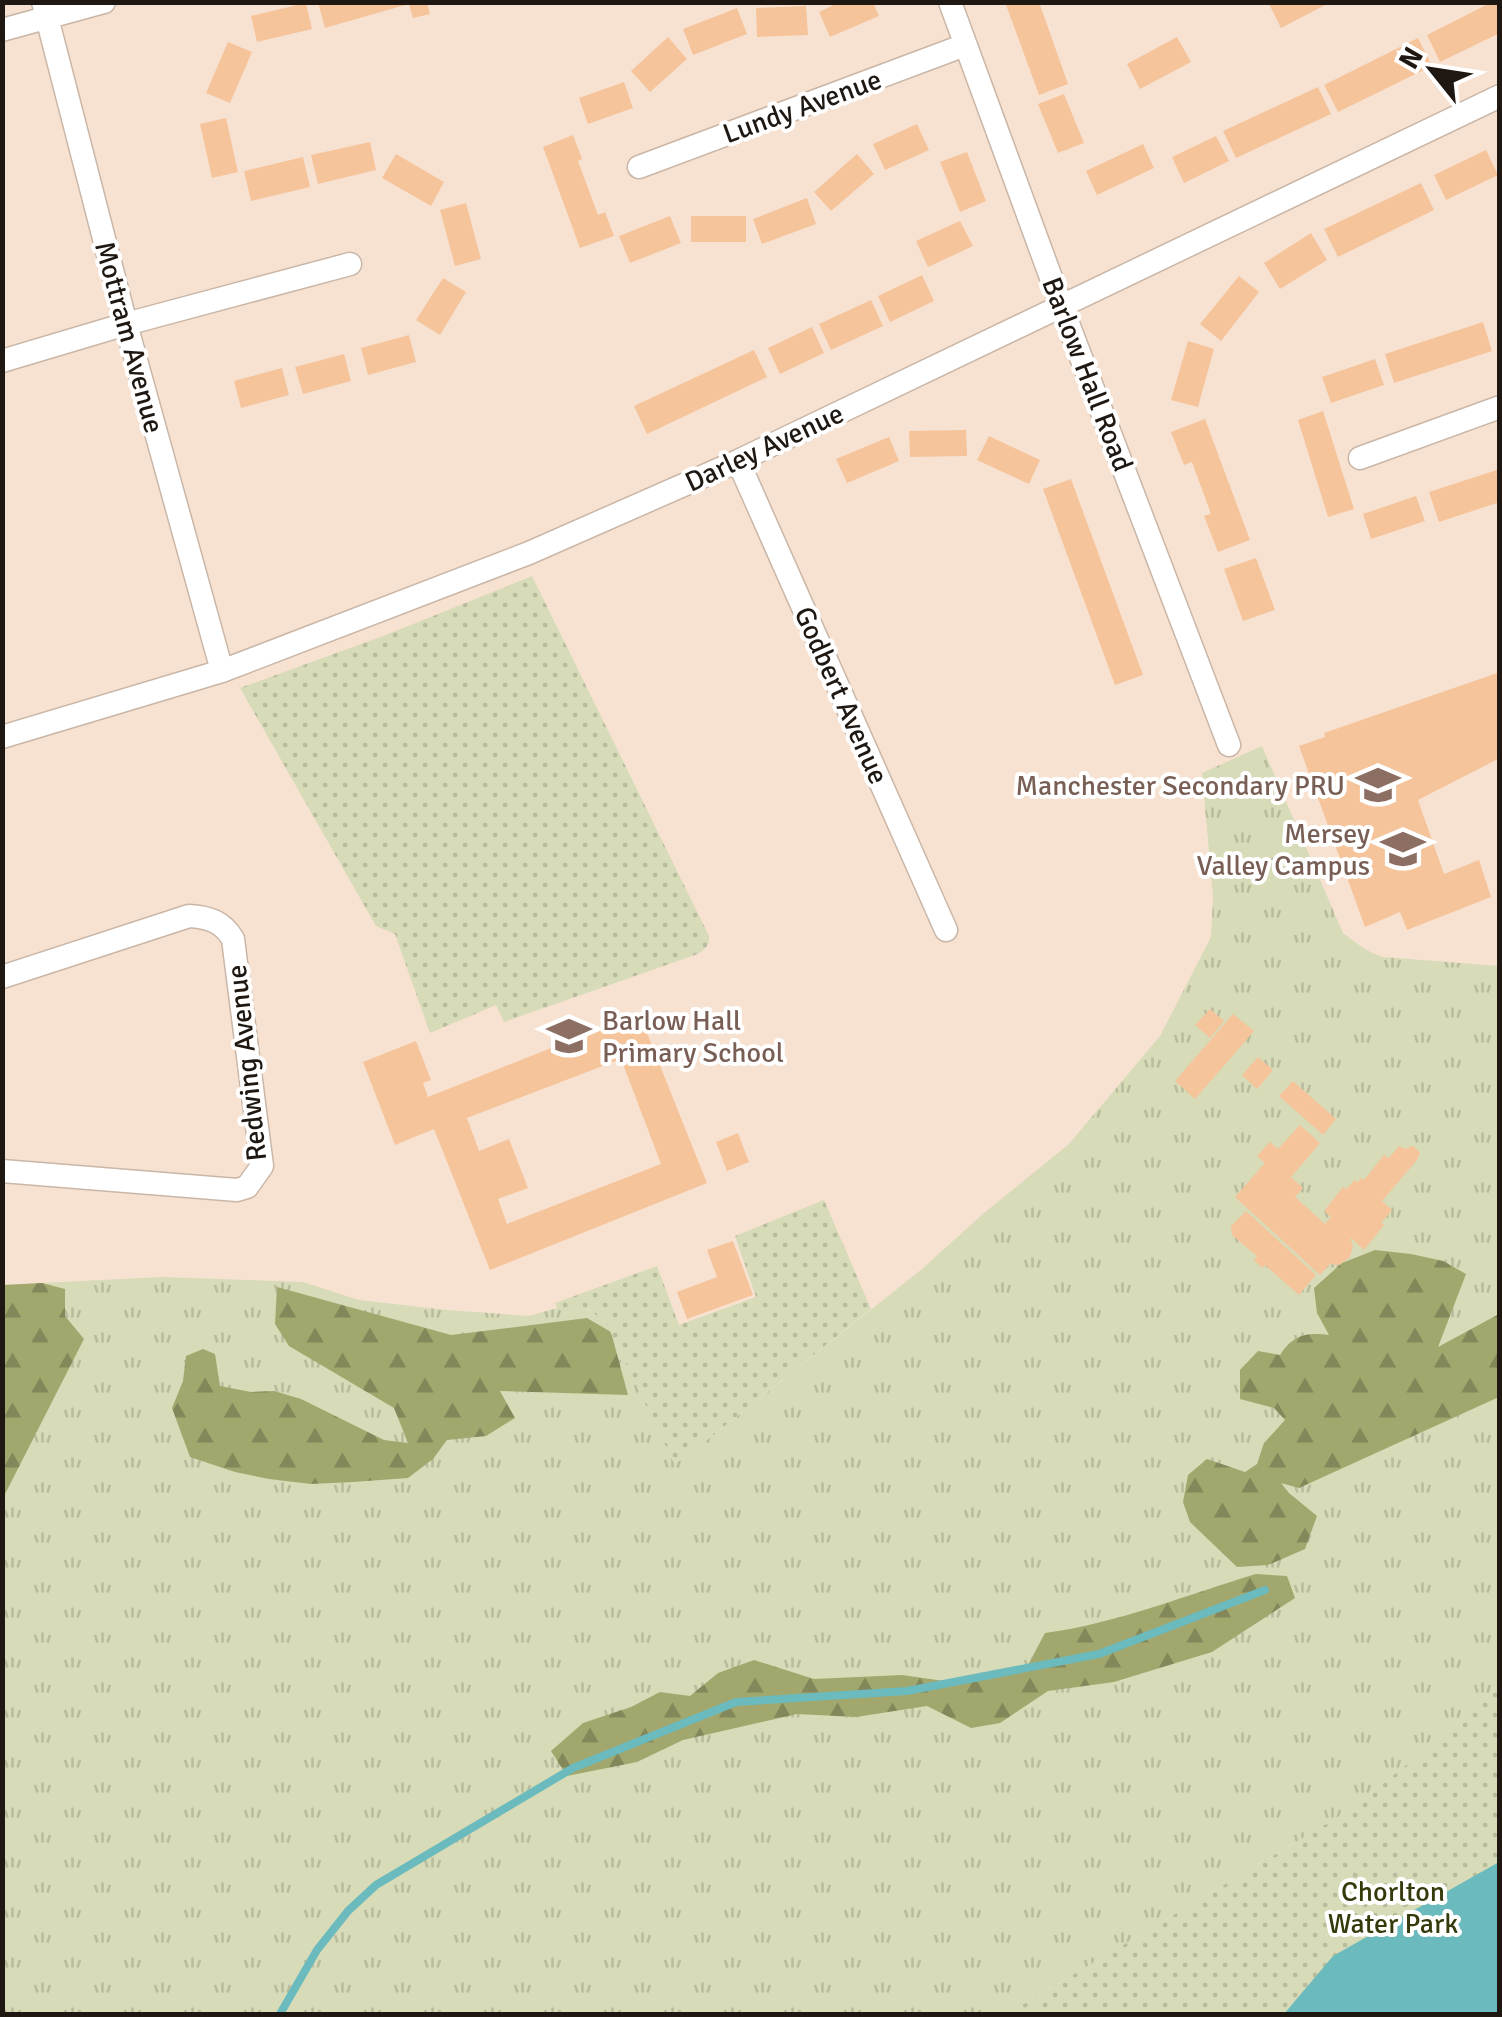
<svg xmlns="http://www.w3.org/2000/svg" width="1502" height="2017" font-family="Signika,sans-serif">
  <defs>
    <pattern id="grass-tufts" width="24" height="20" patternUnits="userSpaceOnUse" patternTransform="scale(2.5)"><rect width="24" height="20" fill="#d7dbb7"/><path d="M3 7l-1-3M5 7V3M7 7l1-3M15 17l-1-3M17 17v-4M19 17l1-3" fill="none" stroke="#b8bb9c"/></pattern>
    <pattern id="forest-firs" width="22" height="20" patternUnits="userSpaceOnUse" patternTransform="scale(2.5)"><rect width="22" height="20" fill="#a2a76e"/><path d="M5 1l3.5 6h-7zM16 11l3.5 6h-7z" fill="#838759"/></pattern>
    <pattern id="park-dots" width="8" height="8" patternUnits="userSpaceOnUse" patternTransform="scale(2.5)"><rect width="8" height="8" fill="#d7dbb7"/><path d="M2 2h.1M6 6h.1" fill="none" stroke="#b8bb9c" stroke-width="1.8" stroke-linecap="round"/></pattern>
  </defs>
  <rect width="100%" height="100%" fill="#f7e2d2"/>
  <path fill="url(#grass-tufts)" d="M1262,746L1343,933C1357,943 1366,952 1383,957L1499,966V1687L1448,1732L1348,1811L1007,2014H3V1285L161,1277L303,1282L359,1300L447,1310L529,1316L557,1308L580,1307L597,1313L610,1329L674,1463L682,1460L922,1269L984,1213L1069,1144L1160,1036L1211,937L1213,897L1202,773Z"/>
  <path fill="url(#forest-firs)" d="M1375,1250L1411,1254L1443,1261L1466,1274L1438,1347L1499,1314V1397L1299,1488L1281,1483L1289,1493L1317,1516L1305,1549L1268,1565L1237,1567L1190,1522L1183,1502L1188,1475L1207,1459L1245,1472L1257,1464L1264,1443L1285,1420L1274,1408L1240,1399V1370L1258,1351L1280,1355C1293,1335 1306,1332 1329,1335L1317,1313L1314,1288L1342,1263Z
    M42,1283L65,1289V1316L84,1339L3,1498V1285Z
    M277,1287L451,1335L587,1318L611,1332L628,1395L500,1391L515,1418L486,1436L447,1440L433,1459L408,1478L353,1482L311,1484L269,1479L235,1472L190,1457L172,1408L183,1381L186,1356L203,1349L215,1354L220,1386L251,1392L274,1391L301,1399L384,1440L408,1443L394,1408L289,1346L275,1324Z
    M1256,1574L1287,1576L1295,1598L1212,1652L1114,1682L1048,1691L1000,1723L971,1728L927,1706L856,1717L797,1714L683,1740L637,1762L567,1776L551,1751L583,1723L631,1707L660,1692L690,1696L718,1673L754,1660L814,1679L902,1675L944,1681L1028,1665L1045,1633C1115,1624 1189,1594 1256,1574Z"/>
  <path fill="url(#park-dots)" d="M532,576L709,936C710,946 704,951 695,955L504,1022L496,1005L430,1033L395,934L376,926L240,688L386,635Z
    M824,1200L871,1309L682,1460L674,1463L606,1323L589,1309L557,1308L555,1303L657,1266L679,1325L756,1297L735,1236Z
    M1499,1687V2014H1007L1348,1811L1448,1732Z"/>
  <path fill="#6bbabd" d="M1499,1862V2014H1284L1333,1956Z"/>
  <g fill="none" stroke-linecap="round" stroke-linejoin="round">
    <path stroke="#6bbabd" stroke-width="8" d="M280,2014L317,1950L348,1911L376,1885L573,1768L736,1702L907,1691L1099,1654L1265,1590"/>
  </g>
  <path fill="#f6c49b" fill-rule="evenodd" d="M318,2H427L430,14L413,18L409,4L325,28Z
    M840,2H873L879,16L830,37L819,12Z
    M1005,2H1039L1068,84L1039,95Z
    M1268,2H1331L1281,28Z
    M1492,2H1500V33L1440,62L1427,35Z
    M306,3L312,29L257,42L251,16Z
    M806,6L808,35L757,37L756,8Z
    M737,8L747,34L693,55L683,29Z
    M668,37L687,59L650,92L631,71Z
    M1177,37L1191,62L1140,89L1127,64Z
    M1418,38L1432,66L1338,112L1324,85Z
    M228,42L252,52L230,103L206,93Z
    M624,82L633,108L588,124L579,98Z
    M1318,87L1331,114L1236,158L1223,131Z
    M1064,94L1084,143L1058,153L1038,104Z
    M226,118L238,172L212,178L200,124Z
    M917,124L929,150L885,170L873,144Z
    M573,135L582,159L578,161L598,215L605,212L614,236L580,248L543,147Z
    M1216,136L1229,161L1184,183L1172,157Z
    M370,142L376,170L318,184L311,155Z
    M1143,144L1154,168L1097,195L1086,171Z
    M1486,150L1498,175L1446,200L1434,175Z
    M967,152L986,201L960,212L940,162Z
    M396,154L444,182L431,206L382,178Z
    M857,154L874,174L831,211L814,192Z
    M303,157L310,187L251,201L244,171Z
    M1421,183L1434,210L1338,257L1324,229Z
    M807,198L816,224L762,244L753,219Z
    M466,203L481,259L455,266L440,210Z
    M670,216L681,243L630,263L619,236Z
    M691,216H746V242H691Z
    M960,221L973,246L928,267L916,241Z
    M1311,233L1327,260L1280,289L1264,263Z
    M922,275L934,301L890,322L878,296Z
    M1239,276L1259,292L1221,341L1200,324Z
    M443,278L466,292L440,335L416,320Z
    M871,300L883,326L831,350L819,324Z
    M1483,322L1492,351L1394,383L1385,354Z
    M812,327L824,353L780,374L768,348Z
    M409,335L416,362L368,375L361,348Z
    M1188,341L1214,349L1198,407L1171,400Z
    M754,350L767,377L647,434L634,406Z
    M344,354L351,381L303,394L295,367Z
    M1375,359L1384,385L1331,403L1322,377Z
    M282,368L289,395L241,408L234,381Z
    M1323,411L1354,509L1328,517L1298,420Z
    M1205,419L1250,540L1218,552L1204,516L1211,514L1192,462L1184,465L1171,432Z
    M966,430L967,456L910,457L909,431Z
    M989,436L1040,460L1029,484L977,460Z
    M889,437L899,461L847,483L836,459Z
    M1500,469V502L1439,522L1429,492Z
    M1071,479L1143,675L1115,685L1043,489Z
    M1416,496L1425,521L1371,539L1363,514Z
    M1256,558L1275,610L1243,621L1224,569Z
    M1500,672V758L1418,800L1444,874L1479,860L1491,897L1407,930L1400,912L1365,927L1299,746L1325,737L1324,733Z
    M1210,1009L1224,1021L1210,1038L1195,1025Z
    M639,1013L707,1183L490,1270L434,1129L395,1145L363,1062L416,1041L431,1080L423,1083L428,1097ZM621,1059L661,1164L507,1224L498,1199L528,1188L509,1139L479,1151L467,1118Z
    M1233,1014L1254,1031L1195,1099L1175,1081Z
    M1258,1057L1273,1070L1257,1089L1242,1075Z
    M1293,1081L1336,1119L1323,1135L1279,1096Z
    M1300,1125L1320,1143L1291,1177L1303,1188L1295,1197L1325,1224L1331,1217L1324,1211L1343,1187L1346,1189L1355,1180L1358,1182L1361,1178L1364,1180L1384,1155L1389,1158L1399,1146L1405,1149L1413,1146L1420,1153L1417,1160L1382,1201L1392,1210L1381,1223L1384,1225L1364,1250L1350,1237L1353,1246L1350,1257L1339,1265L1330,1264L1320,1275L1235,1197L1265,1163L1257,1156L1270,1142L1278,1149Z
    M738,1133L749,1162L727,1171L716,1142Z
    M1246,1211L1316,1275L1299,1295L1265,1265L1262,1268L1254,1260L1257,1256L1232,1235L1231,1226Z
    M733,1241L753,1295L687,1319L677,1292L717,1277L707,1250Z"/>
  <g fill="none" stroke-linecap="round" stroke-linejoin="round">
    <g stroke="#cab6a6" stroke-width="25">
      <path id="minor" d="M43,2L126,324L222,671
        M950,2L1061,305L1229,745
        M2,30L104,2
        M639,167L965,45
        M2,361L126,324L350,264
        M1360,458L1500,407
        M738,461L946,930
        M2,737L222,671L529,553L738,461L1500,96
        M2,977L189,916C209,917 223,922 233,939L262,1166L247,1187L237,1190L2,1171"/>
    </g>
    <use href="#minor" stroke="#fff" stroke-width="22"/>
  </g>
  <defs>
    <g id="school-bare" transform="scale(3.45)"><path d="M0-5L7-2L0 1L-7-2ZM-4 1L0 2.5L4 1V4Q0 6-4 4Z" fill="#8d6e63" stroke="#fff" stroke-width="2.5" paint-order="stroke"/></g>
  </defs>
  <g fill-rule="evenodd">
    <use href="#school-bare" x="1378" y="785"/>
    <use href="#school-bare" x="1403" y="849"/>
    <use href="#school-bare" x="569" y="1036"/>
  </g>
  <g text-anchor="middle" stroke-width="8" stroke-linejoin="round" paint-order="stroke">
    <g font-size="28" fill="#1f1812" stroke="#fff">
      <text transform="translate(802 106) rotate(-20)" y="10">Lundy Avenue</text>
      <text transform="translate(130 337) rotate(75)" y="10">Mottram Avenue</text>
      <text transform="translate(1088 374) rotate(69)" y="10">Barlow Hall Road</text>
      <text transform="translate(764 447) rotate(-25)" y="10">Darley Avenue</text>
      <text transform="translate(842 695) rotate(66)" y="10">Godbert Avenue</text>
      <text transform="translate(246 1063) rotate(-96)" y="10">Redwing Avenue</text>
    </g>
    <g font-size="28" fill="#785e54" stroke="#fff" text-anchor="end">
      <text x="1345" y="795">Manchester Secondary PRU</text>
      <text x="1370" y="843">Mersey<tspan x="1370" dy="32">Valley Campus</tspan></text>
      <text x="602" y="1030" text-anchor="start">Barlow Hall<tspan x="602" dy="32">Primary School</tspan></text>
    </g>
    <g font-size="28" fill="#36390a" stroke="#fff">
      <text x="1393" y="1901">Chorlton<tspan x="1393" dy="32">Water Park</tspan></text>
    </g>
  </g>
  <rect width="1502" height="2017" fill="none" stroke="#1f1812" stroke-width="10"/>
  <g transform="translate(1432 70) rotate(300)" stroke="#ffffff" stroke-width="8" paint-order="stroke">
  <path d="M0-8L18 38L0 25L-18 38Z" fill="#1f1812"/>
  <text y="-15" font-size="28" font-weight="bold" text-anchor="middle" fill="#1f1812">N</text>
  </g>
</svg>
